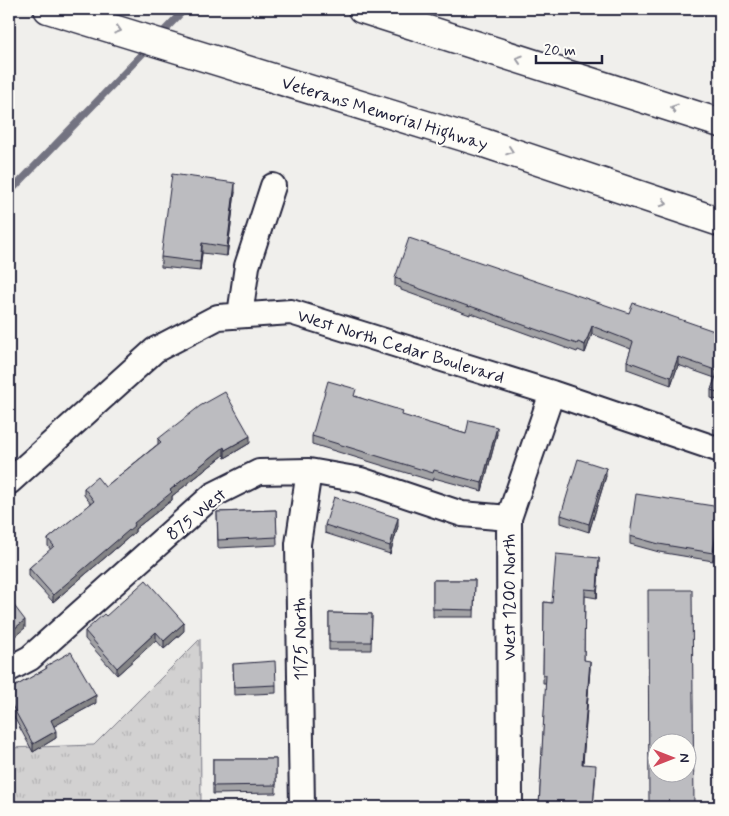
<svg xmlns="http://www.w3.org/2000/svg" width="729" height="816" font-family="Mynerve,sans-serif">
  <defs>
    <pattern id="park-tufts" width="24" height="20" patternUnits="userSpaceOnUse" patternTransform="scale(1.25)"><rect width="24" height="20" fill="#d2d1d1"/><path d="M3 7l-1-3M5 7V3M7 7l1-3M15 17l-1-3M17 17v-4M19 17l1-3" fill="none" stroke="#b4b3b4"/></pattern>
  </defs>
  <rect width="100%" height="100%" fill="#f0efec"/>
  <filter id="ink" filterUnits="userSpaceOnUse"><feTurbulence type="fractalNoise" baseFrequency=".02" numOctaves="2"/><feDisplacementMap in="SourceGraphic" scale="10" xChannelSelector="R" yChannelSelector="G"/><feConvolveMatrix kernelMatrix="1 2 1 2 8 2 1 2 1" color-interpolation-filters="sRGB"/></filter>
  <g filter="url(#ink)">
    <path fill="url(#park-tufts)" stroke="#7a7a86" d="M200,639L201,807H9V748L94,745Z"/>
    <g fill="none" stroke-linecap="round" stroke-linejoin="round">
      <path stroke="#737381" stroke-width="7" d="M158,37L185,9
        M9,193L149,47"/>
      <g stroke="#22223b" stroke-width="28">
        <path id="minor" d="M240,315L247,266L273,186
          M9,482L155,350L218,317L291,312L552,393L720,450
          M9,669L30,658L213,495L259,472L309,471L361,480L462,514L509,518
          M302,807L298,544L309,471
          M510,807L509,518L552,393"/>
      </g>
      <g stroke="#22223b" stroke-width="31">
        <path id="highway" d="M48,9L484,143L720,222
          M362,9L720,123"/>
      </g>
      <use href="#minor" stroke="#fdfcf7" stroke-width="24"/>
      <use href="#highway" stroke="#fdfcf7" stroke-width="28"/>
    </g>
    <path fill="#a2a2a5" stroke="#22223b" d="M235,192L227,256L202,253L200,271L161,267V257Z
      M395,278L629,313L720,333V401L711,398V390L715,378L678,365L671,385L627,369V361L631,349L592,334L585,353L578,350L577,352L470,313V315L401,290V288L395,286Z
      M356,396L403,416L466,434H497L482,491L434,478L433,481L312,444V436Z
      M158,439L250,443L225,458L224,455L172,496V500L135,529V532L53,602L29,576V568L51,550L48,546V539L91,504L84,495V488L105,487L158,444Z
      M606,476L589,532L561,523V515Z
      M276,510L277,545L218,548L217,512Z
      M720,515L713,561L659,552L630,544V536Z
      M325,525L398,526L390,554L325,533Z
      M599,566L597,598L585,596L584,660L590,668L583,764L596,773L593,807H539L546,683H543L544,602L552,603Z
      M433,580H475L474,617H433Z
      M329,613L372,614L371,650H329Z
      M106,616L184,631L164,649L156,640L117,675L85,639V631Z
      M233,664L276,685V693L234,695Z
      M46,666L96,703L54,726L56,738L33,752L9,708V690L46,669Z
      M213,759H276V793L213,794Z"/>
    <path fill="#848486" stroke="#22223b" d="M235,183V192L227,256V247Z
      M202,243V253L200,271V262Z
      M592,326V334L585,353V345Z
      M678,357V365L671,385V377Z
      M497,427V434L482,491V483Z
      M250,436V443L225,458V450Z
      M224,447V455L172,496V500L135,529V532L53,602V595L170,490Z
      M606,468V476L589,532V524Z
      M720,507V515L713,561V553Z
      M398,518V526L390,554V546Z
      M599,558V566L597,598V590Z
      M25,620V628L9,641V633Z
      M184,623V631L164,649V641Z
      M156,632V640L117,675V668Z
      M590,661V668L582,772V764Z
      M96,695V703L51,728V720Z
      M56,731V738L33,752V744Z"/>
    <path fill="#bcbcc0" stroke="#22223b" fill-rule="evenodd" d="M172,174L235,183L227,247L202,243L200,262L161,257Z
      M409,238L629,313L633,303L720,333V393L711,390L718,371L678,357L671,377L627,361L633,342L592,326L585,345L578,342L577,344L470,306V307L401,282V280L395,278Z
      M328,381L356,389L354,396L403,411L402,415L466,434L469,420L497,427L482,483L434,470L433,473L312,436Z
      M225,392L250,436L225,450L224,447L170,490L172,492L134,523L135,525L53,595L29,568L54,546L48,539L94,501L84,488L97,477L105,487L161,442L158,439L200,406Z
      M578,459L606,468L589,524L561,515Z
      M636,494L720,507L713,553L659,544L630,536Z
      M334,497L398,518L390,546L325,525Z
      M276,510L277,537L218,540L217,512Z
      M556,554L599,558L597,590L585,589L584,660L590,661L582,764L596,765L593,807H539L546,675H543L544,602L552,603Z
      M146,580L184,623L164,641L156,632L117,668L85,631L104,614L106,616Z
      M433,580H475L474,610L433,609Z
      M648,590H692L694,807H649ZM656,744H686V774H656Z
      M9,599L25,620L9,633Z
      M329,613L372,614L371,642H329Z
      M71,652L96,695L51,720L56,731L33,744L9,700V690L47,668L46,666Z
      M275,661L276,685L234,687L233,664Z
      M213,759H276V785L213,786Z"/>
    <defs><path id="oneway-chevron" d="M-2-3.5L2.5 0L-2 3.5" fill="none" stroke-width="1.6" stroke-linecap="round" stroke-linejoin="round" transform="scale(1.25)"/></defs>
    <g stroke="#9a9aa2">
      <use href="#oneway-chevron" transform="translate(118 30) rotate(17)"/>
      <use href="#oneway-chevron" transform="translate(519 59) rotate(-162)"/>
      <use href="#oneway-chevron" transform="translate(674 108) rotate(-162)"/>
      <use href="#oneway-chevron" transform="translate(510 151) rotate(19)"/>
      <use href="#oneway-chevron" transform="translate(664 203) rotate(19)"/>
    </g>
  </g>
  <g text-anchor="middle" stroke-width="4" stroke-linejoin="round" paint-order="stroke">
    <g font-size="18" fill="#22223b" stroke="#fdfcf7">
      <text transform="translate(385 113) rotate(17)" y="6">Veterans Memorial Highway</text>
      <text transform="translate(401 346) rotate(17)" y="6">West North Cedar Boulevard</text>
      <text transform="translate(196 514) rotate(-39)" y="6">875 West</text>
      <text transform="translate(509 597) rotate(-90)" y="6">West 1200 North</text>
      <text transform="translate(300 639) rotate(-91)" y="6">1175 North</text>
    </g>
  </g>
  <rect width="729" height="816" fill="none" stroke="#fdfcf7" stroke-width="30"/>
  <rect x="15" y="15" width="699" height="786" fill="none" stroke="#22223b" stroke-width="2" filter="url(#ink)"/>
  <g transform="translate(672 758) rotate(90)"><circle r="24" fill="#fdfcf7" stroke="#a5a5ac"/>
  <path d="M0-4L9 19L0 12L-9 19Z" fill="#d1495b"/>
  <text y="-8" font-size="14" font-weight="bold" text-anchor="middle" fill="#22223b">N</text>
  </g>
  <path d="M536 55v8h66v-8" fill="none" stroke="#22223b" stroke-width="2.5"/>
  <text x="544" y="55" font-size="15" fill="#22223b" stroke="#fdfcf7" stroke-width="4" paint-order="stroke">20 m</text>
</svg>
